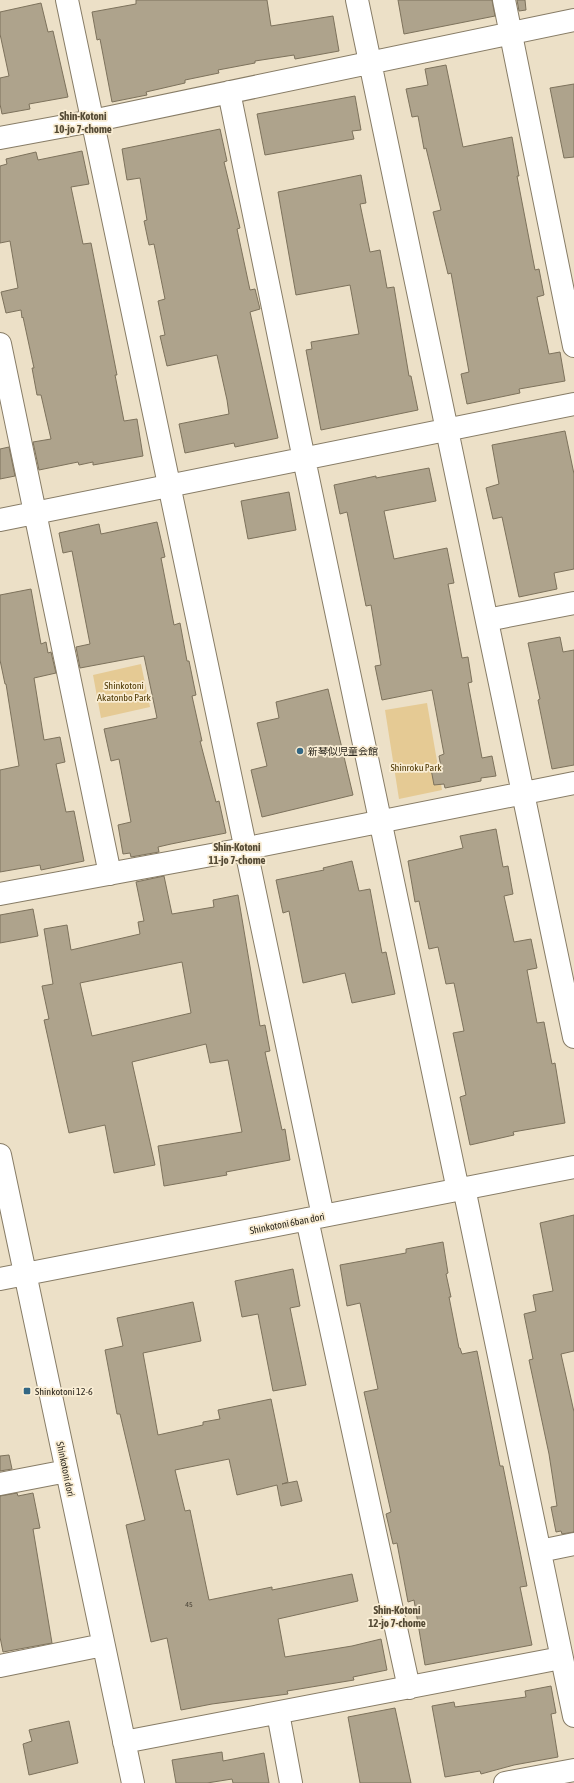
<svg xmlns="http://www.w3.org/2000/svg" width="574" height="1783" font-family="'Asap Condensed','Noto Sans JP',sans-serif">
  <rect width="100%" height="100%" fill="#ece0c7"/>
  <path fill="#e5ca94" d="M141,664L150,707L101,718L93,675Z
    M427,703L442,790L399,799L385,710Z"/>
  <path fill="#aea38c" stroke="#7d725c" fill-rule="evenodd" d="M136,0H267L271,26L333,16L339,51L295,59L294,55L255,61V63L218,70L219,73L185,80V83L146,92L147,95L112,102L100,39L97,40L92,12L136,4Z
    M398,0H492L495,16L404,34Z
    M517,0H525L526,10L519,11Z
    M41,3L48,32L53,31L68,97L29,104L30,109L2,114L0,104V78L9,76L0,34V12Z
    M446,65L463,147L512,137L519,176H517L535,270L539,269L544,295L537,297L549,354L560,352L565,381L519,389L520,393L467,404L461,374L469,372L451,273L448,274L433,212L441,210L426,148L424,149L418,116L412,117L406,89L428,85L425,69Z
    M574,84V157L564,158L550,88Z
    M355,96L361,130L352,131L354,139L265,155L257,114Z
    M220,129L227,161L224,162L240,228L237,229L250,290L255,289L260,309L250,312L278,438L235,447L234,443L185,453L179,424L229,414L227,400L217,355L167,366L160,336L165,335L158,301L165,299L154,244L149,245L144,221L147,220L140,178L127,180L122,149Z
    M82,151L89,184L71,187L83,244L91,243L117,375H115L124,421L137,419L143,456L93,465V462L79,465L78,462L39,470L33,442L51,439L41,395H37L32,368H34L23,317L22,318L21,310L6,313L1,292L18,288L10,241L0,243V166L7,164L6,159L36,152L38,160Z
    M361,175L366,203L360,204L370,252L380,250L387,288L394,287L409,376H411L418,410L321,430L306,350L312,349L311,342L359,334L350,285L296,295L278,192Z
    M565,431L574,474V569L554,573L557,589L519,597L502,517L493,519L486,488L499,484L492,445Z
    M9,447L15,476L0,479V449Z
    M429,468L436,501L384,511L394,559L447,548L454,583L448,584L462,658L468,657L472,682L468,683L482,758L492,756L496,776L481,778V781L445,788L444,784L434,785L431,769L441,767L439,756L444,754L432,690L382,700L375,666L381,665L371,605L366,606L347,512L340,514L334,485L376,476V478Z
    M289,492L296,530L248,539L241,501Z
    M157,522L165,557L161,558L174,625L180,623L187,661H189L196,695L192,696L202,741H200L216,802L219,801L226,833L171,844L158,847L159,852L131,857L130,853L123,854L118,825L131,822L119,759L111,761L104,729L157,718L144,656L80,668L76,647L90,644L72,551L63,553L59,533L99,524L101,534Z
    M31,589L41,644L46,642L48,653L51,652L56,673L34,678L44,740L60,737L65,762L56,764L66,812L74,811L84,861L41,870L40,865L0,872V770L19,766L6,684H5L0,660V595Z
    M560,637L563,652L574,650V765L552,769L538,700L540,699L528,643Z
    M328,689L353,795L262,817L251,770L267,766L257,723L279,718L276,702Z
    M496,829L503,867L508,866L513,894L504,896L514,942L531,939L537,968L527,970L537,1023L544,1022L552,1064L555,1063L565,1123L513,1132L514,1135L470,1145L460,1097L466,1095L453,1033L464,1031L454,983L446,984L438,947L429,949L419,901L415,902L408,861L463,848L460,836Z
    M352,861L359,891L370,889L382,953L386,952L395,994L352,1003L345,973L303,983L289,911L283,913L276,880L324,870L323,868Z
    M164,876L172,914L214,907L213,900L238,895L260,1026L265,1025L270,1051L265,1052L282,1130L285,1129L290,1160L226,1172L227,1175L164,1186L158,1146L242,1132L228,1060L210,1063L206,1044L132,1062L155,1165L114,1173L105,1125L69,1133L44,1020L49,1019L42,986L53,984L44,929L67,925L71,950L140,934L138,922L144,921L136,882ZM182,962L191,1013L92,1036L80,983Z
    M33,909L38,936L0,943V915Z
    M574,1215V1351L561,1354L574,1412V1532L562,1534L561,1531L556,1532L551,1507L557,1506L549,1454L529,1360L533,1359L524,1314L536,1311L533,1295L553,1291L540,1223Z
    M443,1242L448,1273L446,1274L451,1297H449L459,1348H460L462,1354L477,1351L500,1466H503L527,1586L520,1587L532,1645L425,1665L414,1600L408,1602L397,1543L393,1544L386,1514L391,1512L364,1392L378,1389L360,1303L347,1306L340,1265L406,1253V1249Z
    M293,1269L300,1306L290,1308L306,1385L273,1391L258,1314L242,1317L235,1281Z
    M193,1302L201,1341L143,1353L158,1435L203,1425V1422L220,1419L218,1410L271,1399L288,1482L282,1484L297,1481L302,1501L281,1506L277,1485L237,1495L229,1459L175,1470L185,1511L190,1510L209,1600L272,1587V1590L352,1574L358,1601L278,1619L285,1657L352,1646L381,1639L387,1670L353,1677L354,1680L287,1691L288,1694L212,1704L181,1710L167,1638L151,1642L126,1525L145,1520L120,1414H117L105,1350L123,1346L117,1318Z
    M9,1455L12,1469L0,1471V1456Z
    M17,1493L18,1496L33,1493L40,1528L33,1529L52,1643L3,1652L0,1637V1496Z
    M551,1686L556,1713L551,1714L558,1757L514,1765L481,1774L480,1771L445,1777L432,1706L454,1702L455,1707L526,1697L525,1691Z
    M395,1708L411,1783H360L348,1717Z
    M69,1721L78,1763L29,1775L23,1744L32,1741L29,1730Z
    M222,1752L223,1761L264,1753L269,1783H233L232,1779L207,1783H176L172,1760Z"/>
  <g fill="none" stroke-linecap="round" stroke-linejoin="round">
    <g stroke="#877c66" stroke-width="24">
      <path id="minor" d="M67,0L323,1216
        M357,0L574,1037
        M504,0L574,346
        M229,92L300,440L458,1190
        M0,138L92,121L574,20
        M0,344L110,874
        M0,520L574,404
        M487,620L574,603
        M0,894L233,851L574,783
        M0,1155L133,1783
        M464,1188L574,1716
        M307,1219L409,1688
        M0,1279L574,1167
        M0,1484L67,1471
        M540,1551L574,1544
        M0,1666L103,1645
        M278,1713L291,1783
        M124,1742L561,1658
        M505,1783L574,1770"/>
    </g>
    <use href="#minor" stroke="#fff" stroke-width="22"/>
  </g>
  <g fill="#336784" stroke="#f9edd4" stroke-width="1.5">
    <circle cx="300" cy="751" r="4"/>
    <rect x="23" y="1387" width="8" height="8" rx="2"/>
  </g>
  <g text-anchor="middle" stroke-width="3.5" stroke-linejoin="round" paint-order="stroke">
    <g font-size="8" fill="#4a4437">
      <text x="189" y="1607">45</text>
    </g>
    <g font-size="10" fill="#4d3700" stroke="#f9edd4">
      <text x="124" y="689">Shinkotoni<tspan x="124" dy="12">Akatonbo Park</tspan></text>
      <text x="416" y="771">Shinroku Park</text>
    </g>
    <g font-size="10" fill="#28241b" stroke="#f9edd4" text-anchor="start">
      <text x="308" y="755">新琴似児童会館</text>
      <text x="35" y="1395">Shinkotoni 12-6</text>
    </g>
    <g font-size="10" fill="#28241b" stroke="#f9edd4">
      <text transform="translate(287 1223) rotate(-11)" y="4">Shinkotoni 6ban dori</text>
      <text transform="translate(66 1469) rotate(78)" y="4">Shinkotoni dori</text>
    </g>
    <g font-size="11" font-weight="bold" fill="#544a35" stroke="#f9edd4">
      <text x="83" y="120">Shin-Kotoni<tspan x="83" dy="13">10-jo 7-chome</tspan></text>
      <text x="237" y="851">Shin-Kotoni<tspan x="237" dy="13">11-jo 7-chome</tspan></text>
      <text x="397" y="1614">Shin-Kotoni<tspan x="397" dy="13">12-jo 7-chome</tspan></text>
    </g>
  </g>
</svg>
